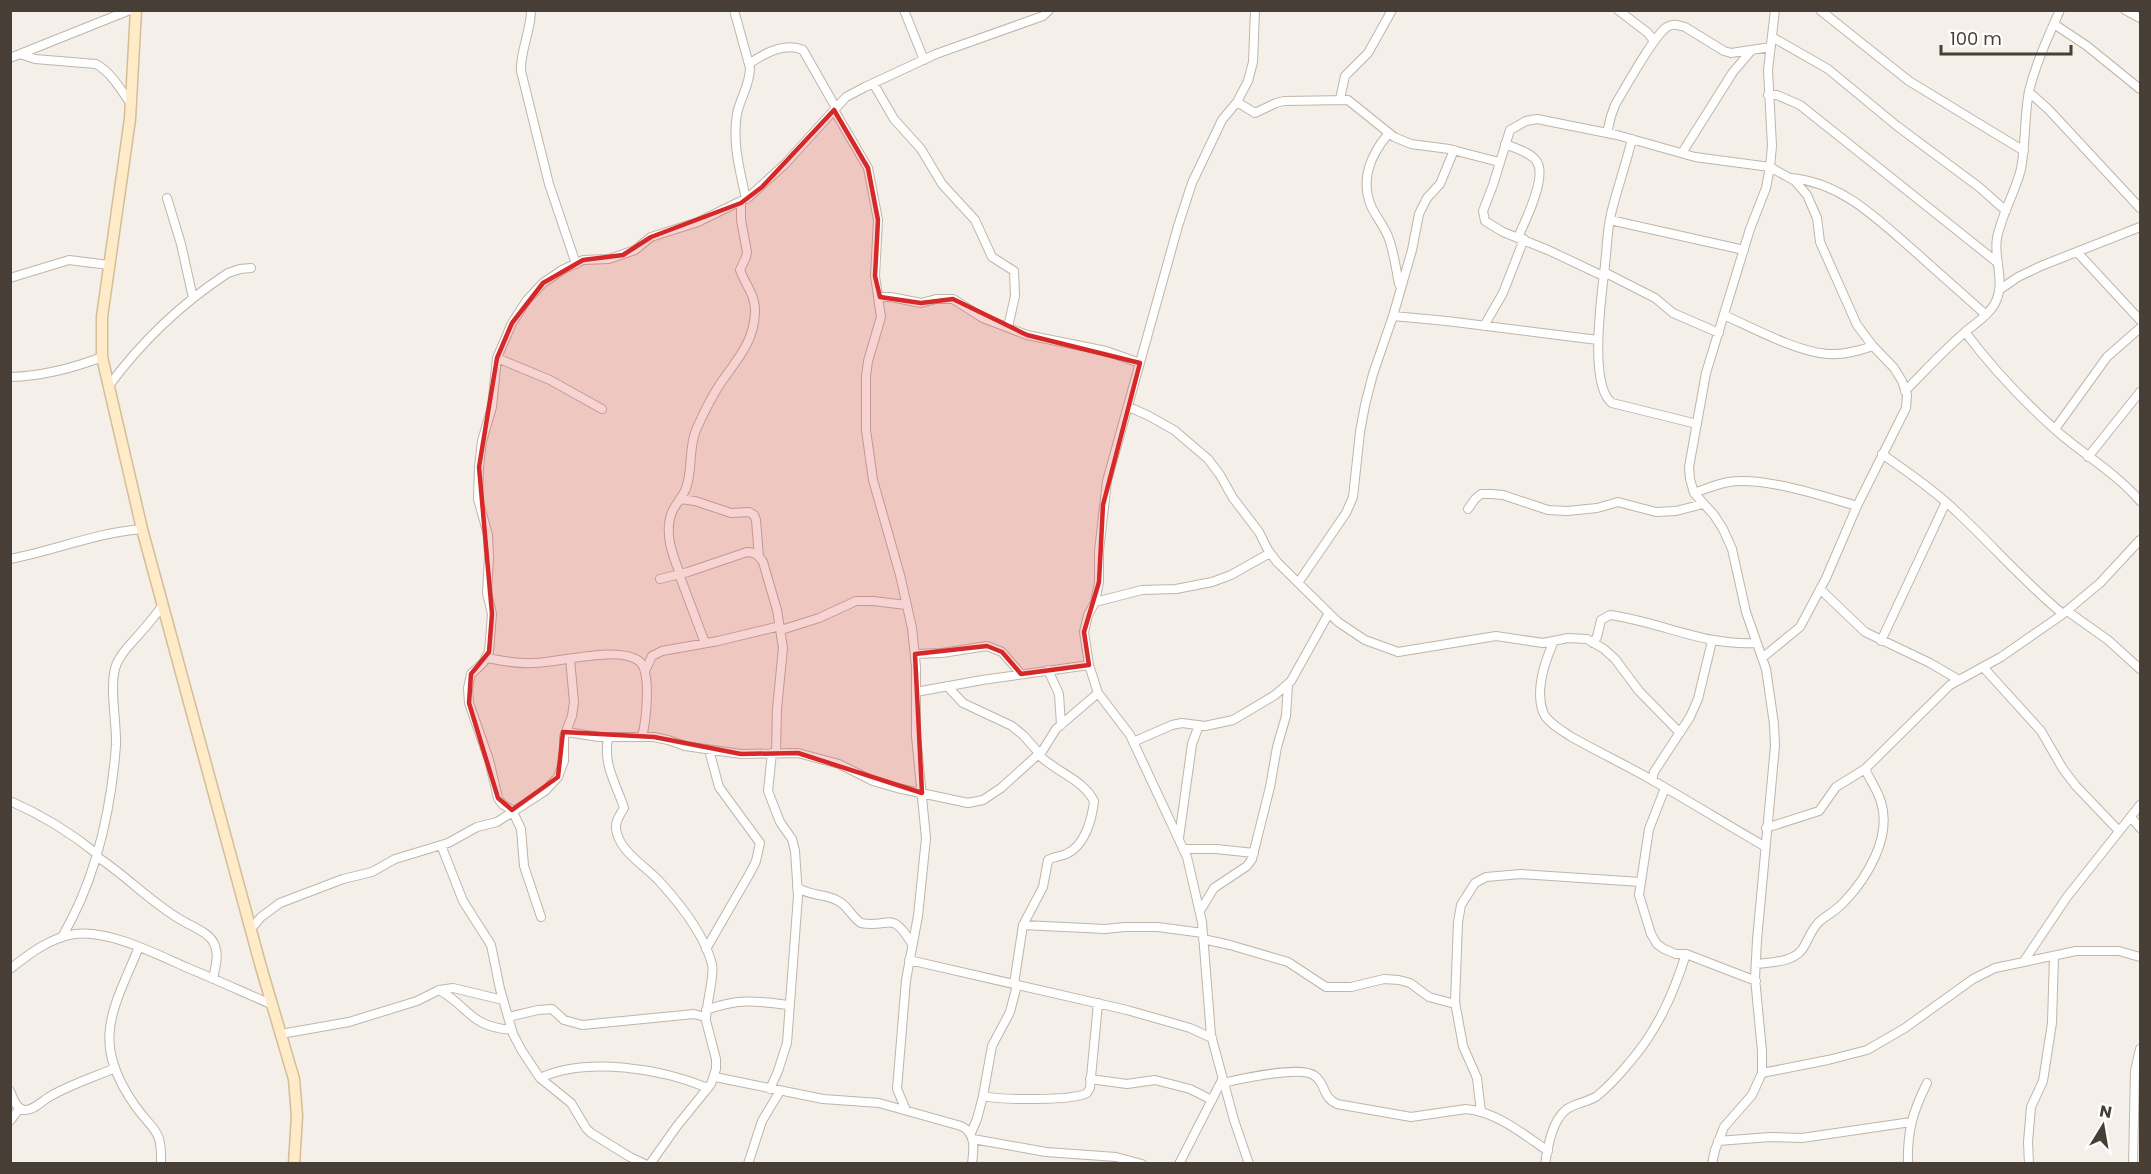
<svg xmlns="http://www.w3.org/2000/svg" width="2151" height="1174" font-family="Poppins,sans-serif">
  <rect width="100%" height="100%" fill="#f4efe8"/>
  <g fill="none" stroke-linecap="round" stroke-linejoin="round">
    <g stroke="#c0b5aa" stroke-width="10">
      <path id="street" d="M531,10C531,32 520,50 521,71L549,184L576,264
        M734,10L750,68C750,85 740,98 737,114C732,143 740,171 746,199
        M904,10L924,60
        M1618,10L1648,33L1654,41
        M1820,10L1909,81L2024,151
        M2125,10L2140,18
        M2054,24L2087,46L2140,89
        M1772,37L1828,69L1897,126L1979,187L2006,211
        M20,54L35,59L96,64C112,73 120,89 131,104
        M10,58L130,10
        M749,64C763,54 785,42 803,50L836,108
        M873,83L894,119L921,149L942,184L975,220L992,257L1014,271L1015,296L1008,327
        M2029,92L2049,110L2140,208
        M1768,95H1777L1800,105L1998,263
        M1340,99L1345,76L1368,53L1392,10
        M1237,102L1255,113L1276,103L1284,101L1348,100L1394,137L1411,144L1449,149L1499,162
        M834,110L868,168L878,220L875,276L881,317L868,361L866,376V430L873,480L900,575L912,628L916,667V736L926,838L918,916L906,980L897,1089L906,1110
        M1607,133L1611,116L1615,105C1624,90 1654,35 1667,27C1673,23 1678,25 1685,27L1724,51L1731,53L1771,47
        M1388,134C1371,155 1360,178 1371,206C1376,217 1385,227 1389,239C1394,253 1396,269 1399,284
        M1632,139C1626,164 1617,189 1611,214C1607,231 1607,248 1605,265C1602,293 1588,385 1612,403L1697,424
        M1505,144C1514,148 1531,152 1537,162C1547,177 1525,222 1518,237
        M1682,153L1733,72L1751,51
        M1791,178C1845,183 1881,223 1920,256C1942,276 1964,295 1986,315
        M167,198L181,244L193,298
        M1610,220L1744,250
        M2078,253L2140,320
        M1604,272L1655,298L1673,313L1719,333
        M1603,276L1548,250L1503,232L1485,221L1483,211L1493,185L1510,130L1526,121L1537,119L1617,135L1695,157L1770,167L1795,181L1807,195L1817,218L1820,242L1857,325L1872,345L1894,368L1902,381L1907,395L1906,408L1857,506L1826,578L1800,627L1762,658
        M10,278L69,260L109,265
        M1999,290L2018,277L2041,266L2140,227
        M879,297H891L921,303L936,299H953L983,318L1027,335L1106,351L1140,363
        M1724,315C1753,328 1797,352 1828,354C1844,355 1858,351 1873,346
        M1393,316L1447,321L1598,340
        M1484,326L1503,293L1524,239
        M1965,332C1993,369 2024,402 2059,433C2086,456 2117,474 2140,501
        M497,358L550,380L602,409
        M10,377C43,376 71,369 102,357
        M108,387C141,342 182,303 228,273L240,269L251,268
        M1905,391C1925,371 1943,351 1964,333C1974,324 1987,317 1994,305C2007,283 1993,260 1997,238C2002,213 2015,193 2021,169C2026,143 2024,117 2029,91C2036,63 2048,37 2060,10
        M1129,407L1149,416L1174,430L1208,459L1220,475L1233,498L1259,532L1268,550L1277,562L1338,622L1365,640L1398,652L1496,636L1543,643L1568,638L1587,639L1604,649L1615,659L1639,691L1680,733
        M2055,429L2107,357L2140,328
        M1882,454C1909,473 1935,491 1959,514C1994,547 2026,584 2063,614
        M2088,457L2140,392
        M1694,493C1708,488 1724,481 1739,481C1774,480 1823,496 1857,506
        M680,499L695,501L731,513L749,512L754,515L756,520L759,557
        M1468,509L1475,499L1481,494H1491L1503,495L1548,510L1567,511L1597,508L1618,502L1656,512L1676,511L1703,504
        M10,559C57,550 94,533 142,529
        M679,574L705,643
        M680,574C672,554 664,532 672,512C676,503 683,497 686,488C693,470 688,450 696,430C704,412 713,393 725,377C740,356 754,340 755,312C756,296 745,284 740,270L746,257L747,252L741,220V203
        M660,579L688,572L747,552C755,552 758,555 763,562L777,610L783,648L777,709L776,753
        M1298,583L1346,513L1353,497L1360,432L1365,405L1373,374L1393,316L1412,250L1419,214L1427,198L1440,184L1454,150
        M1820,589L1865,632L1930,663L1959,680
        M1095,602L1142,590L1176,589L1212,582L1231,575L1270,553
        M2067,611L2108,640L2140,669
        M781,630L819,618L856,601H873L906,605
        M1554,641C1545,661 1535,690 1543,712C1546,721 1561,730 1570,736C1596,751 1624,764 1650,779C1689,801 1726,824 1764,846
        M1881,641L1946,502
        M1593,643L1597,637L1601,620L1610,615C1661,622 1704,646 1756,643
        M915,654L942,653L987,646L1002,652L1021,674
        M487,658C502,661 518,664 533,663C559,663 618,645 639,661C652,671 646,721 642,737
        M1983,667L2041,731L2063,769L2076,786L2119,831
        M1048,670L1059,694L1061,725
        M645,671L652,656L662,651L718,641L780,626
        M947,686L963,703L1012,726L1024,736L1039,753
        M916,692L982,680L1089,665
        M567,732L599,737H654L668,740L685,746L741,754L798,753L839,764L873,781L897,788L968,803L983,800L1001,788L1043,750L1056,729L1098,693
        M608,738C603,766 616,783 624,808C620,815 615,821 616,829C619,852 646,866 660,882C681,905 704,934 712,964C715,975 706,1004 706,1019
        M1133,742L1172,725L1182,723L1205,726L1233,720L1275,695L1291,681L1329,613
        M1652,780L1654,772L1690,717L1698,699L1712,641
        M1665,788L1649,829L1639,895L1651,934L1657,944L1664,949L1676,954H1686L1756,981
        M10,801C42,815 70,832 97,854
        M2131,817L2140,828
        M1766,828L1819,811L1836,787L1865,769L1950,685L2001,657L2063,614L2100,583L2140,540
        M1179,838L1192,744L1199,725
        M441,845L463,901L491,945L500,989L513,1034L522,1051L540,1078L571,1103L586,1128L591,1133L630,1157L645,1164
        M1183,849H1216L1254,853
        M96,856C127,876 151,903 183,921C193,927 211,933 215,946C219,956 215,968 213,979
        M797,887C810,897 827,893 840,902C848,907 852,917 861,923C890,929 890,908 912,944
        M1200,911L1214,888L1247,866L1252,859L1270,787L1277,747L1286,716L1288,684
        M541,917L524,866L521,829L512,810L502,804L498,798L489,760L469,703L468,688L471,674L483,663L489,652L492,614L487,593L489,557L488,535L478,499L479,467L482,441L492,407L497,358L512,323L527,300L543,283L562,270L583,260L609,259L635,250L651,237L698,222L749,197L785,164L846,97L865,87L936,54L1043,16L1049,10
        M1023,925L1105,929L1125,927H1158L1203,933
        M251,929L261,917L280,903L343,879L372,872L395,859L448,843L477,827L497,822L545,791L558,777L564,761V737L572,716L574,702L570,659
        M62,937C96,879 111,811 116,745C117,723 108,682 117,663C122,651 134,641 142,631C149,623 156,615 162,606
        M1203,939L1230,945L1288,962L1326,987H1351L1384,979L1399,980L1410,983L1429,997L1455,1004
        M139,947C112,1012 90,1042 136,1107C155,1133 162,1129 161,1164
        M706,949L750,873L756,861L760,843L719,787L709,750
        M909,960L1127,1010L1190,1028L1212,1038
        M2024,961L2067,897L2140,805
        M1756,964C1773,962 1796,963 1805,945C1809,937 1812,929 1819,922C1827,915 1837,910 1844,902C1867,878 1892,837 1881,802C1878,791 1870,780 1865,769
        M10,969C29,954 51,937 75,934C110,930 156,954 188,968C217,980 245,993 273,1005
        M1014,984L1023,925L1043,887L1048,860C1055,856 1060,857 1066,854C1085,846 1092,819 1094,801C1082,778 1055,772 1038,754
        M439,990C471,1008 468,1026 512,1030
        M706,1010C740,998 755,1001 789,1005
        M508,1017L538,1010L552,1009L564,1020L582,1025L694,1014L705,1017L716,1059V1069L711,1084L677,1126L650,1164
        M281,1034L349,1022L417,1001L439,990L453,988L503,1000
        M1762,1073L1828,1060L1867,1050L1905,1028L1973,979L1995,968L2076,951H2119L2140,957
        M715,1077L823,1099L879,1103L961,1126C976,1133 974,1148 972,1164
        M540,1078C587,1056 662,1069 708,1088
        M1090,1079L1127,1084L1155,1080L1190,1089L1212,1100
        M1223,1083C1240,1079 1303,1065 1315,1076C1326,1084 1322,1097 1337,1104L1411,1117L1466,1109C1497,1112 1523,1134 1548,1151
        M770,1089L778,1071L787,1043L798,896L795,851L792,839L780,822L768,791L772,753
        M10,1091C13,1097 15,1108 24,1110C33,1111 42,1101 49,1097C69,1085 94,1077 115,1068
        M983,1096C1000,1100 1073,1101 1087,1093L1090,1088L1098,1003
        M1481,1112L1477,1078L1463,1046L1455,1002L1458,922L1461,905L1475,883L1486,877L1521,874L1641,882
        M10,1121L20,1108
        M971,1133L977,1119L983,1096L992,1046L1010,1012L1017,985
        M973,1139L1046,1152L1116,1157L1142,1164
        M1718,1141L1770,1137L1802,1138L1911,1122
        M748,1164L762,1121L780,1091
        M1179,1164L1222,1080
        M1249,1164L1234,1120L1211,1035L1202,922L1187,857L1130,735L1098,693L1089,665L1084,632L1088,615L1095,602L1099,582V551L1107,481L1178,226L1192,183L1222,120L1237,102L1248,81L1253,62L1255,10
        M1545,1164C1548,1146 1552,1120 1567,1109C1576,1103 1588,1102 1597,1096C1608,1087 1620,1074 1629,1063C1657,1031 1673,995 1686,954
        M1712,1164L1715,1150L1724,1127L1752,1095L1762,1073V1051L1755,978L1757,940L1775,746L1774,724L1766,669L1746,612L1732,549L1723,529L1714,515L1694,493L1690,479L1689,467L1706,373L1750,229L1766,188L1770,167L1772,146L1768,70L1775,10
        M1908,1164C1907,1131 1913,1111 1927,1083
        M2029,1164L2028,1142L2031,1107L2043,1081L2052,1023L2054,956
        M2133,1164L2135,1071L2140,1049"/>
    </g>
    <g stroke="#d5bd97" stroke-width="13">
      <path id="secondary" d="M136,10L130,119L102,317V357L142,529L261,967L294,1079L297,1116L294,1164"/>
    </g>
    <use href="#street" stroke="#fff" stroke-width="8"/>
    <use href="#secondary" stroke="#ffebc7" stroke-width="10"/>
  </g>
  <path fill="#d62828" fill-opacity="0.2" stroke="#d62828" stroke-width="4.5" stroke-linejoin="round" d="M834,110L868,168L878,220L875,276L880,297L921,303L953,299L1027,335L1140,363L1103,505L1099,582L1084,632L1089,665L1021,674L1002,652L987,646L915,654L922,793L798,753L741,754L654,737L563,732L558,777L512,810L498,798L469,703L471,674L489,652L492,614L479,467L497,358L512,323L543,283L583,260L623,255L651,237L741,203L762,187Z"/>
  <rect width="2151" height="1174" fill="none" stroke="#473f36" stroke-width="24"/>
  <g transform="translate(2103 1126) rotate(11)" stroke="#ffffff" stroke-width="4.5" paint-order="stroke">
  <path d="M0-4.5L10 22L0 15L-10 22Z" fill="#473f36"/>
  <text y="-9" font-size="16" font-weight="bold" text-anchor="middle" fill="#473f36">N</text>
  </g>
  <path d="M1941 45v9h130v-9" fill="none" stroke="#473f36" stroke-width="3"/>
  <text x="1950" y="45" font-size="18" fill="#473f36" stroke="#ffffff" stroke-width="4.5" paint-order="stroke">100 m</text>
</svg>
